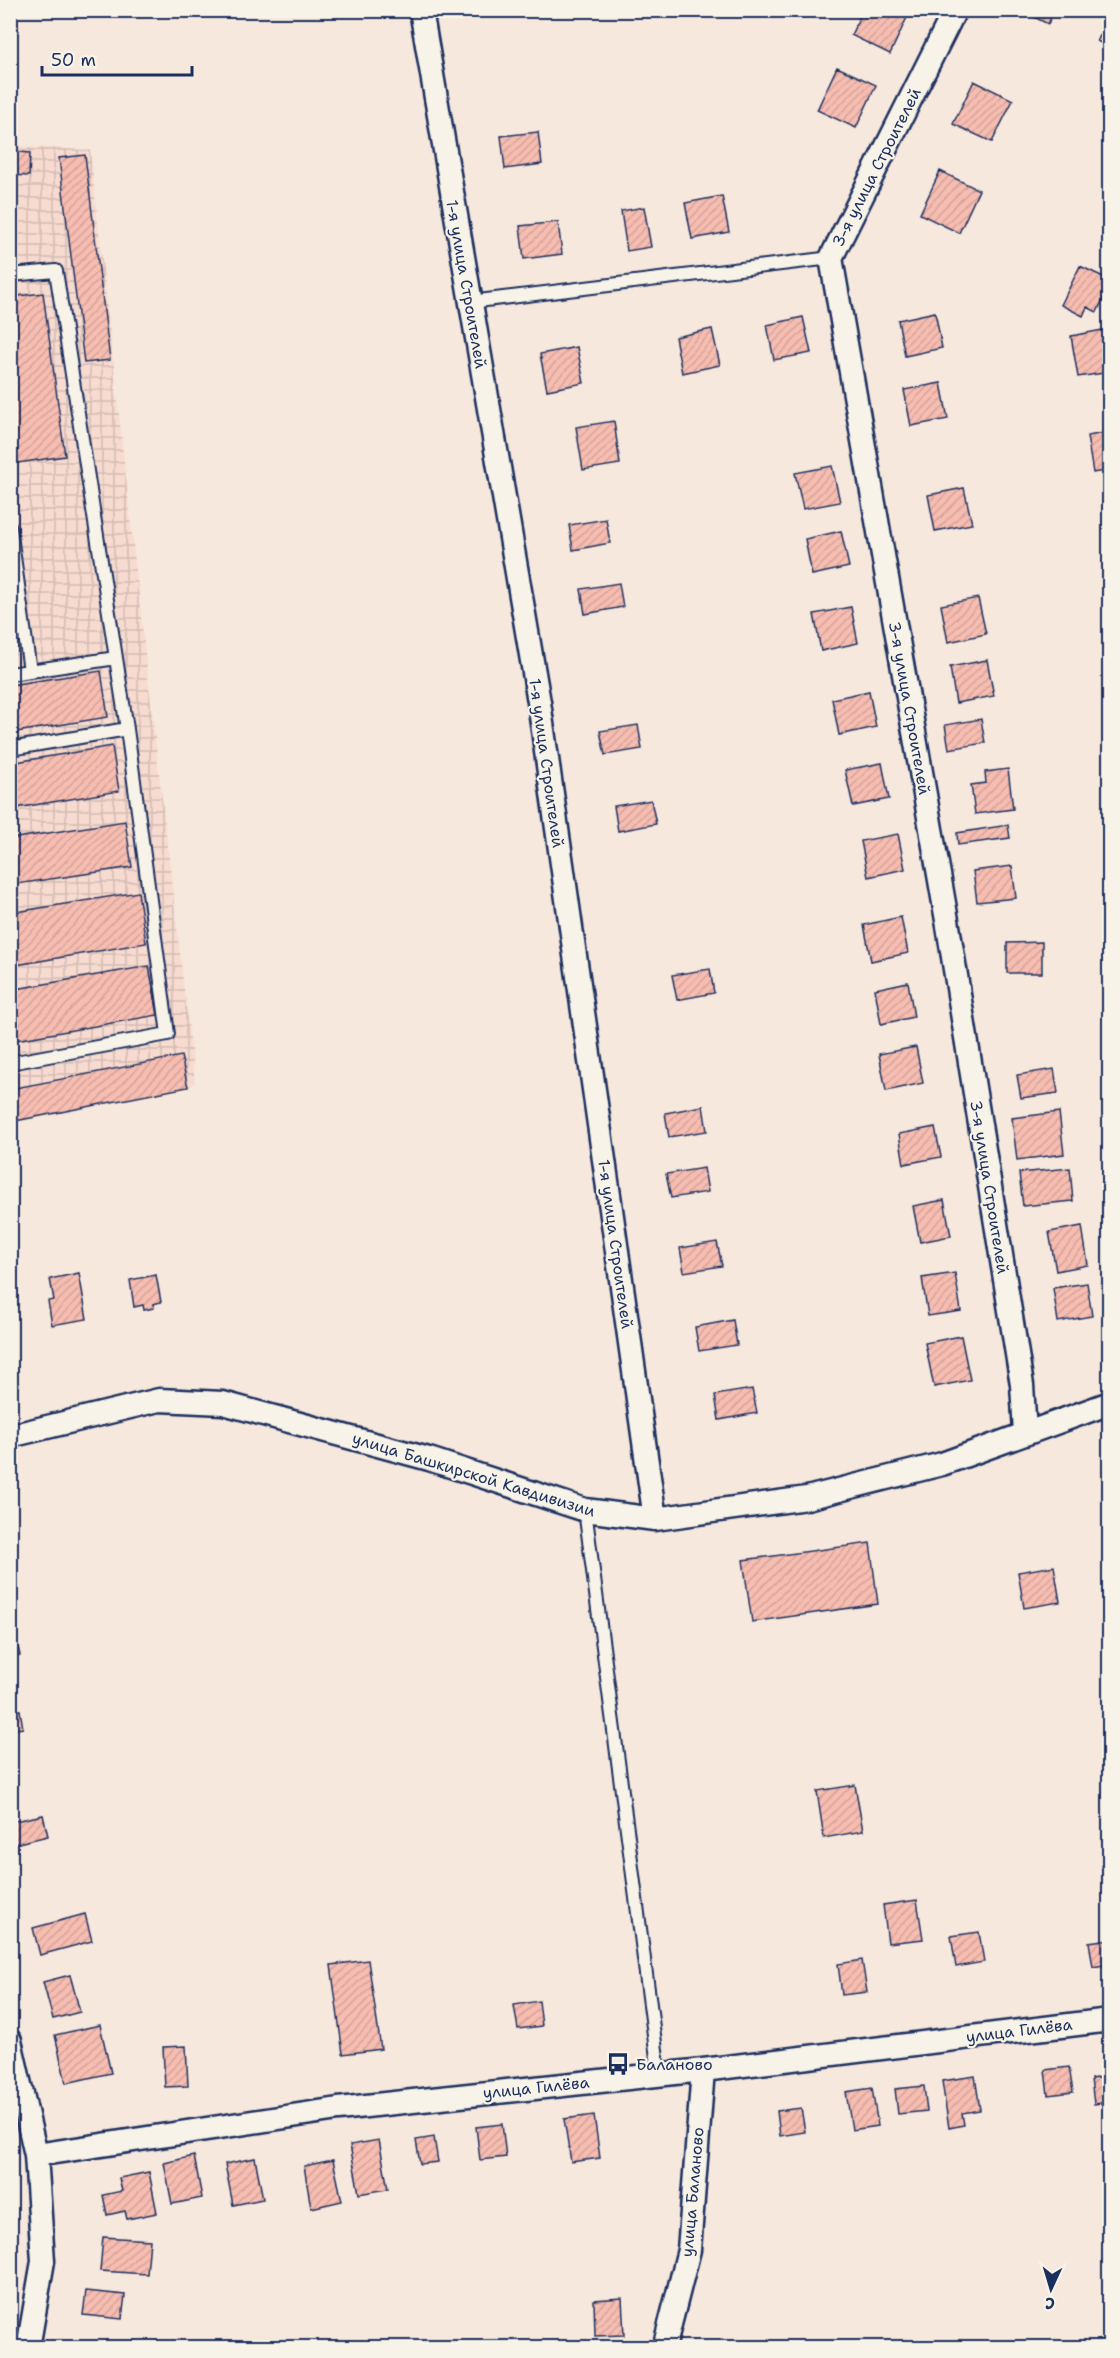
<svg xmlns="http://www.w3.org/2000/svg" width="1120" height="2358" font-family="'Shantell Sans',sans-serif">
  <defs>
    <pattern id="industrial-grid" width="8" height="8" patternUnits="userSpaceOnUse" patternTransform="scale(1.5)"><rect width="8" height="8" fill="#f7dbd0"/><path d="M0 4h8M4 0v8" fill="none" stroke="#d3bcb5"/></pattern>
    <pattern id="building-hatch" width="6" height="6" patternUnits="userSpaceOnUse" patternTransform="scale(1.5)"><rect width="6" height="6" fill="#f7bdb1"/><path d="M-1 1l2-2M0 6l6-6M5 7l2-2" fill="none" stroke="#d3a39b"/></pattern>
  </defs>
  <rect width="100%" height="100%" fill="#f7e8dd"/>
  <filter id="ink" filterUnits="userSpaceOnUse"><feTurbulence type="fractalNoise" baseFrequency=".0167" numOctaves="2"/><feDisplacementMap in="SourceGraphic" scale="12" xChannelSelector="R" yChannelSelector="G"/><feConvolveMatrix kernelMatrix="1 2 1 2 8 2 1 2 1" color-interpolation-filters="sRGB"/></filter>
  <g filter="url(#ink)">
    <path fill="url(#industrial-grid)" d="M10,146L90,150L145,652L195,1083L188,1087L11,1122Z"/>
    <path fill="url(#building-hatch)" stroke="#1b2f5e" stroke-width="1.5" d="M863,10L910,11L890,54L851,35Z
      M1020,10H1054L1048,24Z
      M1110,19V48L1097,41Z
      M837,67L876,85L856,128L817,110Z
      M974,81L1013,100L992,142L953,124Z
      M538,132L542,164L505,169L501,136Z
      M10,151L30,153L29,176L10,175Z
      M85,155L110,360L84,363L59,158Z
      M940,171L979,190L959,233L920,214Z
      M722,196L729,232L692,239L685,203Z
      M644,207L651,247L627,251L621,211Z
      M558,222L562,254L524,259L520,226Z
      M1080,266L1110,280V285L1097,312L1087,307L1083,316L1061,305Z
      M43,293L65,456L18,463L10,408V297Z
      M935,312L942,348L905,356L898,320Z
      M803,317L811,353L774,360L767,325Z
      M712,329L720,365L682,373L675,337Z
      M1108,329L1110,372L1078,377L1071,336Z
      M577,347L584,383L547,390L540,354Z
      M941,383L948,419L911,426L904,390Z
      M614,421L620,464L583,470L576,427Z
      M1110,432V470L1093,473L1087,436Z
      M832,466L840,502L803,509L795,473Z
      M964,488L972,524L935,531L928,495Z
      M606,519L610,543L573,550L569,525Z
      M841,531L849,567L812,575L805,539Z
      M1110,533V567L1105,534Z
      M619,583L623,607L585,614L581,589Z
      M978,598L986,634L948,642L941,605Z
      M851,607L858,643L821,651L814,614Z
      M10,626L14,652L10,653Z
      M987,660L994,696L956,703L950,667Z
      M101,671L108,717L10,733V685Z
      M869,691L876,727L839,735L832,699Z
      M981,719L985,743L949,749L945,725Z
      M638,725L642,749L605,755L600,731Z
      M112,746L119,791L10,809V763Z
      M882,763L889,799L853,806L845,770Z
      M1008,769L1013,809L975,814L971,785L986,783L985,772Z
      M651,800L656,824L618,831L614,806Z
      M125,821L132,867L10,885V839Z
      M1008,825L1010,838L958,845L957,833Z
      M898,834L905,869L868,877L861,841Z
      M1012,866L1016,898L977,902L973,871Z
      M138,892L146,943L10,966V913Z
      M901,917L908,953L871,961L864,925Z
      M1042,942V973H1007V943Z
      M149,966L158,1015L10,1041V990Z
      M710,969L714,993L677,1000L672,975Z
      M908,982L914,1017L881,1024L875,989Z
      M916,1047L923,1083L886,1091L879,1054Z
      M181,1056L188,1087L10,1122V1089Z
      M1054,1069L1058,1093L1021,1098L1017,1075Z
      M703,1106L707,1131L669,1137L665,1113Z
      M1059,1112L1064,1154L1017,1160L1012,1118Z
      M935,1127L941,1157L904,1164L899,1134Z
      M704,1168L708,1192L671,1198L666,1174Z
      M1070,1168L1073,1201L1023,1206L1019,1173Z
      M944,1200L951,1236L920,1242L913,1206Z
      M1082,1226L1088,1265L1056,1271L1049,1232Z
      M717,1242L722,1266L684,1272L680,1248Z
      M79,1273L87,1319L52,1325L48,1301L54,1300L50,1279Z
      M955,1273L961,1311L928,1316L922,1278Z
      M156,1275L161,1302L153,1304L154,1308L144,1310L143,1305L134,1307L130,1280Z
      M1087,1283L1092,1316L1058,1322L1053,1288Z
      M733,1320L737,1345L699,1351L695,1327Z
      M961,1336L970,1380L934,1387L925,1343Z
      M752,1389L757,1413L719,1420L715,1395Z
      M870,1543L878,1604L752,1622L743,1560Z
      M1054,1566L1060,1602L1024,1608L1018,1572Z
      M13,1628L20,1655L10,1658V1629Z
      M20,1710L23,1728L10,1730V1712Z
      M855,1785L863,1831L824,1838L817,1791Z
      M43,1815L48,1836L10,1845V1822Z
      M917,1900L923,1939L888,1943L883,1905Z
      M85,1914L92,1941L40,1955L33,1928Z
      M979,1932L984,1962L956,1967L951,1936Z
      M1110,1939V1964L1093,1967L1089,1942Z
      M368,1960L381,2049L343,2054L331,1965Z
      M862,1960L867,1992L842,1995L838,1964Z
      M70,1975L80,2012L53,2019L43,1982Z
      M539,2001L542,2026L518,2029L514,2005Z
      M100,2025L111,2073L66,2083L55,2035Z
      M186,2046L188,2086L165,2087L163,2047Z
      M1069,2067L1073,2092L1048,2095L1045,2070Z
      M975,2076L980,2110L962,2113L964,2125L949,2128L942,2081Z
      M1110,2076V2102L1094,2104L1091,2079Z
      M924,2086L927,2111L898,2114L895,2089Z
      M872,2088L878,2126L852,2130L846,2092Z
      M801,2108L805,2132L780,2136L777,2111Z
      M594,2115L600,2158L571,2162L564,2119Z
      M502,2124L506,2157L480,2160L476,2127Z
      M434,2137L438,2162L420,2164L416,2140Z
      M379,2140L388,2189L359,2194L350,2145Z
      M194,2156L202,2198L172,2204L164,2163Z
      M255,2158L263,2199L233,2205L225,2164Z
      M333,2160L342,2201L311,2208L304,2166Z
      M149,2172L157,2213L127,2219L125,2211L107,2215L103,2195L122,2191L119,2178Z
      M103,2237L150,2240L147,2274L100,2271Z
      M86,2291L125,2295L122,2319L83,2315Z
      M622,2298L624,2335L595,2336L594,2300Z"/>
    <g fill="none" stroke-linecap="round" stroke-linejoin="round">
      <g stroke="#1b2f5e" stroke-width="16">
        <path id="service" d="M10,275L56,271L116,658
          M470,302L831,258
          M10,528L30,671
          M10,674L116,658L127,729
          M10,749L127,729L168,1034L10,1063
          M585,1510L659,2073"/>
      </g>
      <g stroke="#1b2f5e" stroke-width="27">
        <path id="minor" d="M421,10L539,702L655,1519
          M955,10L831,258L948,926L1022,1385L1025,1432
          M10,1436L159,1400L223,1403L429,1459L585,1510L655,1519L807,1498L942,1464L1110,1403
          M10,2041L36,2155L43,2261L28,2348
          M36,2155L338,2109L703,2070L1110,2020
          M664,2348L689,2250L703,2070"/>
      </g>
      <use href="#service" stroke="#f7f3e8" stroke-width="12"/>
      <use href="#minor" stroke="#f7f3e8" stroke-width="22"/>
    </g>
  </g>
  <defs>
    <g id="bus-bare" transform="scale(1.8)"><path d="M-5-6H5V4H4V6H2V4H-2V6H-4V4H-5ZM-3.5-4V0h7V-4ZM-3.5 1.2v1.5H-2V1.2ZM2 1.2v1.5H3.5V1.2Z" fill="#1b2f5e" stroke="#f7f3e8" stroke-width="2.5" paint-order="stroke"/></g>
  </defs>
  <g fill-rule="evenodd">
    <use href="#bus-bare" x="618" y="2064"/>
  </g>
  <g text-anchor="middle" stroke-width="4.5" stroke-linejoin="round" paint-order="stroke">
    <g font-size="16" fill="#1b2f5e" stroke="#f7f3e8">
      <text transform="translate(876 167) rotate(-63)" y="6">3-я улица Строителей</text>
      <text transform="translate(467 284) rotate(80)" y="6">1-я улица Строителей</text>
      <text transform="translate(910 708) rotate(80)" y="6">3-я улица Строителей</text>
      <text transform="translate(547 763) rotate(82)" y="6">1-я улица Строителей</text>
      <text transform="translate(990 1187) rotate(81)" y="6">3-я улица Строителей</text>
      <text transform="translate(616 1244) rotate(82)" y="6">1-я улица Строителей</text>
      <text transform="translate(474 1474) rotate(17)" y="6">улица Башкирской Кавдивизии</text>
      <text transform="translate(1019 2030) rotate(-7)" y="6">улица Гилёва</text>
      <text transform="translate(536 2087) rotate(-6)" y="6">улица Гилёва</text>
      <text transform="translate(692 2192) rotate(-85)" y="6">улица Баланово</text>
    </g>
    <g font-size="16" fill="#1b2f5e" stroke="#f7f3e8" text-anchor="start">
      <text x="636" y="2070">Баланово</text>
    </g>
  </g>
  <rect width="1120" height="2358" fill="none" stroke="#f7f3e8" stroke-width="36"/>
  <rect x="18" y="18" width="1084" height="2322" fill="none" stroke="#1b2f5e" stroke-width="2" filter="url(#ink)"/>
  <g transform="translate(1051 2289) rotate(184)" stroke="#f7f3e8" stroke-width="4.5" paint-order="stroke">
  <path d="M0-4.5L10 22L0 15L-10 22Z" fill="#1b2f5e"/>
  <text y="-9" font-size="16" font-weight="bold" text-anchor="middle" fill="#1b2f5e">С</text>
  </g>
  <path d="M42 66v9h150v-9" fill="none" stroke="#1b2f5e" stroke-width="3"/>
  <text x="51" y="66" font-size="18" fill="#1b2f5e" stroke="#f7f3e8" stroke-width="4.5" paint-order="stroke">50 m</text>
</svg>
